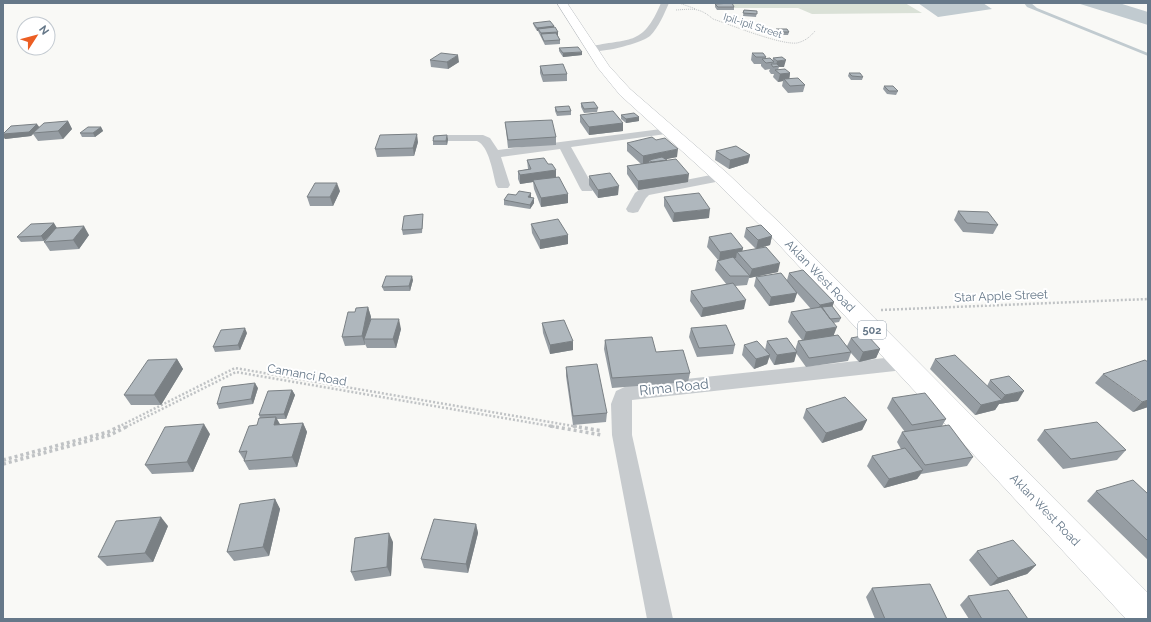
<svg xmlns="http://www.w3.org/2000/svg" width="1151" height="622" font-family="Raleway,sans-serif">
  <rect width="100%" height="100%" fill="#f9f9f6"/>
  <path fill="#dae1d7" d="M727,3H905L922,13L812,14L798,8H732Z"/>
  <path fill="#c1cbd0" d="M918,3H983L992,9L938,17Z
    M1024,3H1031L1037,8L1148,53V56L1027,7Z
    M1077,3H1119L1148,12V25Z"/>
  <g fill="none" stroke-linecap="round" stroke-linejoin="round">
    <g stroke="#babec2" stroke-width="1">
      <path id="primary" d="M557,3H567L609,66L630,89L727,173L783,226L1148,593V619H1126L769,234L715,181L620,95L598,68Z"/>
    </g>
    <path stroke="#c0c3c5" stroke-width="1" stroke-dasharray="1 1" stroke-linecap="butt" d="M679,3L696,9
      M676,10C693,9 699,7 713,19C731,25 780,45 797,43C805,41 810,37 815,31"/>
    <path stroke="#c0c3c5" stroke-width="2.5" stroke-dasharray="2 2" stroke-linecap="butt" d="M881,310L1148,299
      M118,427L235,368L579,427
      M126,427L236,372L556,427"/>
    <path stroke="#c0c3c5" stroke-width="3.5" stroke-dasharray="3 3" stroke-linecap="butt" d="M550,426L602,435
      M573,426L602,431
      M3,460L108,432L120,426
      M3,464L110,435L128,426"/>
    <path fill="#c7cbce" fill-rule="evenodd" d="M661,3H669C664,14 659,27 650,36C642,43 595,56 588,49L589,47C629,37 642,48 661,3Z
      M669,128L673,129L675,131L673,133L571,147L594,188L592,191H582L580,188L560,149L501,157L510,185L508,188H498L496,185C493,173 489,146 477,141H438L434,140L432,138L434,136L438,135H483L490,138L498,150Z
      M721,173L726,174L727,177L726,180L649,195L646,198L638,212L633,213L628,212L626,209L635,193L640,189Z
      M904,356L911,358L913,363L911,368L904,370L632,400V435L673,619H647L612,435L611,404L616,391L629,385Z"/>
    <use href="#primary" fill="#fff" fill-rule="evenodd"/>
  </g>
  <path fill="#969da3" d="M715,4L734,7V10H717L715,7Z
    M744,10L757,11L756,17L743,16Z
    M533,23L554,26V28L560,40V44L545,45L538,31H537L534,26Z
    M776,29L789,32L788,35H778L775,33Z
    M559,48L582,55L563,57L559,51Z
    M752,53L766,57V59L772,61L773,58L784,67H779L778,70L790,73L789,79L805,85L803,92L788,93L782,86L783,81L778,82L773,77L774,74H771L769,71L770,69L765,70L761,66V64H754L751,60Z
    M430,60L459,62L448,69L431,67Z
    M540,66L567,74V81L543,82L540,73Z
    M849,73L863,77L862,80H851L848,76Z
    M884,86L898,91L896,95L887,94L883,89Z
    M581,103L598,108L597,112L584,113L581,107Z
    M555,107L571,111V115L557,116L555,111Z
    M580,115L623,123V131L589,135L580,122Z
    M621,115L639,117V121L626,123L621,119Z
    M68,121L72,129L63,139L38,141L33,134L31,136L5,139L3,136V134Z
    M505,122L556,137V145L508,148Z
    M101,127L103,131L95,137H82L80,133Z
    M448,139L447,145H433V141Z
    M418,142L414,156L377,157L375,149Z
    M627,143L677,157L665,159L688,182L638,190L627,174V166L641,164L627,151Z
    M716,151L750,155L748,163L729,169L715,160Z
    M527,160L548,164L556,177L568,203L541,207L534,189L533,182L520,184L518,179V171L528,169Z
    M589,176L618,195L598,198L589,185Z
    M340,191L333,206H310L307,197Z
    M664,197L709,218L673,222L664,206Z
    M531,198L534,203L530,209L504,205V200Z
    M958,211L998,225L993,234L963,232L954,220Z
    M423,219L422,233L403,235L402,230Z
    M531,224L568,244L540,249L532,233Z
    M56,228L89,235L79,249L50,251L44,242L48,237L44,241L21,242L17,237L57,228Z
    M746,228L772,236L770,245L756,249L744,237Z
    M709,237L743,248L742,251L778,272L749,278L747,285L735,286L744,309L701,317L690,301L691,291L727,285L715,270L717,261L718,260L707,247Z
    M789,273L834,302L832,306L841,318L839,322L833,323L834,335L847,346L851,338L880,349L876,358L859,362L851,353L848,361L806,367L796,353L794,362L774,365L769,357L767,364L754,369L742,355L744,345L765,350L767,341L795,350L798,341L802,340L788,322L791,312L811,309L797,293L794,302L769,306L754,286L756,277L787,280Z
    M413,280L410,291H384L382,287Z
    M368,307L371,317V320L401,329L396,348H367L365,344V345L345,346L342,337L355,312Z
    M542,323L573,350L550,354L543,333Z
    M691,328L735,345L733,354L697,357L689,337Z
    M247,333L240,350L215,352L213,347Z
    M605,340L656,352L690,373L688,382L612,388L604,349Z
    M177,359L183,369L161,405H131L124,395Z
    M935,359L987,386L990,380L1018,401L999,404L995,410L975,415L930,369Z
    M566,367L607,413L606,422L573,425L566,376Z
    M1103,374L1148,407L1133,412L1095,383Z
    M258,388L253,404L219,409L217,404Z
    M292,390L295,395L286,419H277L280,424L303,423L307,432L297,467L249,470L244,461V460L239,452L257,425L260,418L259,415Z
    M892,398L946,419L942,426L973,457L967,466L921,474L917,479L884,488L867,466L872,456L901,449L897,442L902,432H905L887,408Z
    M806,409L867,420L862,430L822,443L803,418Z
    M1044,430L1126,450L1117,460L1063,469L1037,440Z
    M210,434L193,472L152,474L145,465Z
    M1096,491L1148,494V560L1087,501Z
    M275,499L280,509L269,556L234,561L227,552Z
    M476,524L478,533L468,573L424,568L421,559Z
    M168,526L153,562L107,566L98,557Z
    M393,542L391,576L355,581L351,572Z
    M977,551L1036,565L1027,574L990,586L969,560Z
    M872,588L947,619H875L866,597Z
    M968,596L1028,619H969L960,605Z"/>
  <path fill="#7a8084" d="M554,26V30L538,29V31H537V28Z
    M558,32V35L542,37L541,35V33Z
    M582,52V55L563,57V53Z
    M458,55L459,62L448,69L447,62Z
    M786,60L784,67H779V66H776L777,61Z
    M790,73L789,81L784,79L783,81L778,82L780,74Z
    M639,117V121L626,123V119Z
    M68,121L72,129L63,139L58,131Z
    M623,123V131L589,135V127Z
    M37,124L40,128L33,133V134L31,136L5,139L3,136V134Z
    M101,127L103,131L95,137L93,133Z
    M417,134L418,142L414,156L413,148Z
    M447,135L448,139L447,145L446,141Z
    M678,149L677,157L653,162L649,160V163L643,165V156Z
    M750,155L748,163L729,169L730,160Z
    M556,170V179L533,180V182L520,184V175Z
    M689,174L688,182L638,190V181Z
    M337,183L340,191L333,206L330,197Z
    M619,186L618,195L598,198V190Z
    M531,193V198L528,202V197Z
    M568,194V203L541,207V198Z
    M534,198V203L530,209V205Z
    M710,209L709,218L673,222L674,213Z
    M54,223L57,228L44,241L41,236Z
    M84,226L89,235L79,249L73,240Z
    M568,235V244L540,249V240Z
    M772,236L770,245L756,249L758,240Z
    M743,248L741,257L737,252L736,258L719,261L720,252Z
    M780,263L778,272L749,278L752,269Z
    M412,276L413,280L410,291L409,286Z
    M797,293L794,302L769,306L771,297Z
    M746,300L744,309L701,317L703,308Z
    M834,302L831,311L822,307L820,312L816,314L820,305Z
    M368,307L371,317L366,339H364L365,344V345L362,336Z
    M399,319L401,329L396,348L393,339Z
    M837,327L833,337L803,342L806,332Z
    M245,328L247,333L240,350L238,345Z
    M573,341V350L550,354V345Z
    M880,349L876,358L859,362L863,352Z
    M797,352L794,362L774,365L777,355Z
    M770,355L767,364L754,369L756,359Z
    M177,359L183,369L161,405L154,395Z
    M255,383L258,388L253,404L251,399Z
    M292,390L295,395L286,419L284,414Z
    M1024,391L1018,401L999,404L995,410L975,415L981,405L1001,400L1005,395Z
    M1148,400V407L1133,412L1142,402Z
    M276,417L281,427L274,425Z
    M867,420L862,430L822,443L826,433Z
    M303,423L307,432L297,467L292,457Z
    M204,424L210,434L193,472L187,462Z
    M923,470L917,479L884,488L889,479Z
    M275,499L280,509L269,556L263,547Z
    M161,517L168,526L153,562L145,553Z
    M476,524L478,533L468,573L466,564Z
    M389,533L393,542L391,576L387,567Z
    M1036,565L1027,574L990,586L998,578Z"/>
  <path fill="#afb7bd" stroke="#7a8084" d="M732,3L734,7H718L715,4Z
    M744,10L757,11V14L743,13Z
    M550,21L554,26L537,28L533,23Z
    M555,27L558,32L541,33L538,29Z
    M776,29H787L789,32H778Z
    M556,33L560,40L544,41L541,34Z
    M578,47L582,52L563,53L559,48Z
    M441,53L458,55L447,62L430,60Z
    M752,53H763L766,57H756Z
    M782,57L786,60L777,61L773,58Z
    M770,58L774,62L766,63L762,59Z
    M563,64L567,74L543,75L540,66Z
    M771,64H777L779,66L773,67Z
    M785,69L790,73L780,74L775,70Z
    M849,73H860L863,77L852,76Z
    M798,78L805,85L790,86L784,79Z
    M884,86H893L898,91H889Z
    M594,102L598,108L584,109L581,103Z
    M569,106L571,111L557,112L555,107Z
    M613,111L623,123L589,127L580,115Z
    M634,113L639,117L626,119L621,115Z
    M552,120L556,137L508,140L505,122Z
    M68,121L58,131L33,133L44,123Z
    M37,124L29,132L3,134L11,126Z
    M88,127H101L93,133H80Z
    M417,134L413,148L375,149L380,135Z
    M447,135L446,141H433L434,136Z
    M652,137L656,140L665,138L678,149L643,156L627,143Z
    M736,146L750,155L730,160L716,151Z
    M662,157L667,160L652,162L649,160Z
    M544,158L548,164H552L556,170L520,175L518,171L531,169L527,160Z
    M676,159L689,174L638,181L627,166Z
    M610,173L619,186L598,190L589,176Z
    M559,177L568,194L541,198L533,180Z
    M315,183H337L330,197H307Z
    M519,191L531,193L528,197L534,198L530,205L504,200L508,194L516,195Z
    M699,193L710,209L674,213L664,197Z
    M958,211L988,212L998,225L967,223Z
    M423,214L422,229L402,230L404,216Z
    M558,219L568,235L540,240L531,224Z
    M54,223L41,236L17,237L31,224Z
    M761,225L772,236L758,240L746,228Z
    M84,226L73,240L44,242L56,228Z
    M731,233L743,248L720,252L709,237Z
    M766,247L780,263L752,269L737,252Z
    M733,257L750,276H730L717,261Z
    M803,270L834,302L820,305L789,273Z
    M781,273L797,293L771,297L756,277Z
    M386,276H412L409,286L382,287Z
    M733,283L746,300L703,308L691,291Z
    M832,306L841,318L830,319L822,307Z
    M368,307L362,336L342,337L348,312H355L356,308Z
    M821,307L837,327L806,332L791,312Z
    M371,319H399L393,339H364Z
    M564,320L573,341L550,345L542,323Z
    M726,325L735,345L699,348L691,328Z
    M245,328L238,345L213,347L221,330Z
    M838,335L851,352L809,358L798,341Z
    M867,335L880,349L863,352L851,338Z
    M652,337L656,352L683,350L690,373L612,378L605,340Z
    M787,338L797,352L777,355L767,341Z
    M757,341L770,355L756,359L744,345Z
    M955,355L1002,400L981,405L935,359Z
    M177,359L154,395H124L148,360Z
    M1145,360L1148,362V400L1142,402L1103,374Z
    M597,364L607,413L573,416L566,367Z
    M1009,376L1024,391L1005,395L990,380Z
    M255,383L251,399L217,404L222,387Z
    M292,390L284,414L259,415L268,391Z
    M925,393L946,419L912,425L892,398Z
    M845,397L867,420L826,433L806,409Z
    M276,417L274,425L303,423L292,457L244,461L247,451L239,452L249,426L257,425L259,418Z
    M1097,422L1126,450L1071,459L1044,430Z
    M204,424L187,462L145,465L165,427Z
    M949,425L973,457L925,465L902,432Z
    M905,448L923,470L889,479L872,456Z
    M1133,480L1148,494V541L1096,491Z
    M275,499L263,547L227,552L240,504Z
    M161,517L145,553L98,557L116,521Z
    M434,519L476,524L466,564L421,559Z
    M389,533L387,567L351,572L355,538Z
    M1013,540L1036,565L998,578L977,551Z
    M930,584L947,619H885L872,588Z
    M1008,590L1028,619H982L968,596Z"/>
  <g text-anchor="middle" stroke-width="4" stroke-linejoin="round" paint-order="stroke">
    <g font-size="10" fill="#667889" stroke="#fff">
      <text transform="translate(753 25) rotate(18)" y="4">Ipil-ipil Street</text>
    </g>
    <rect fill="#fff" stroke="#94a0ac" stroke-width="1" x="858" y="321" width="28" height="18" rx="3"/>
    <g font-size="11" font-weight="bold" fill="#667889">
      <text x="872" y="334">502</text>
    </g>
    <g font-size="12" fill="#667889" stroke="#fff">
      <text transform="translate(820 276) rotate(46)" y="4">Aklan West Road</text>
      <text transform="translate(1001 296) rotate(-2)" y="4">Star Apple Street</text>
      <text transform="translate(307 375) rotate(10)" y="4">Camanci Road</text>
      <text transform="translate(1045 510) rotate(46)" y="4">Aklan West Road</text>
    </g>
    <g font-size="14" fill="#667889" stroke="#fff">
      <text transform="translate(674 387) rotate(-6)" y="5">Rima Road</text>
    </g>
  </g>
  <rect width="1151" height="622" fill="none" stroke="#667889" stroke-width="8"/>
  <g transform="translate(36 36) rotate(54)"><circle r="19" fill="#ffffff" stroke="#c2c9d0"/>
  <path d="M0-3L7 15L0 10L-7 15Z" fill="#ec5e23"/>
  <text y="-6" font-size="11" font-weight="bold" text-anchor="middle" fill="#667889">N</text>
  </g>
</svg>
